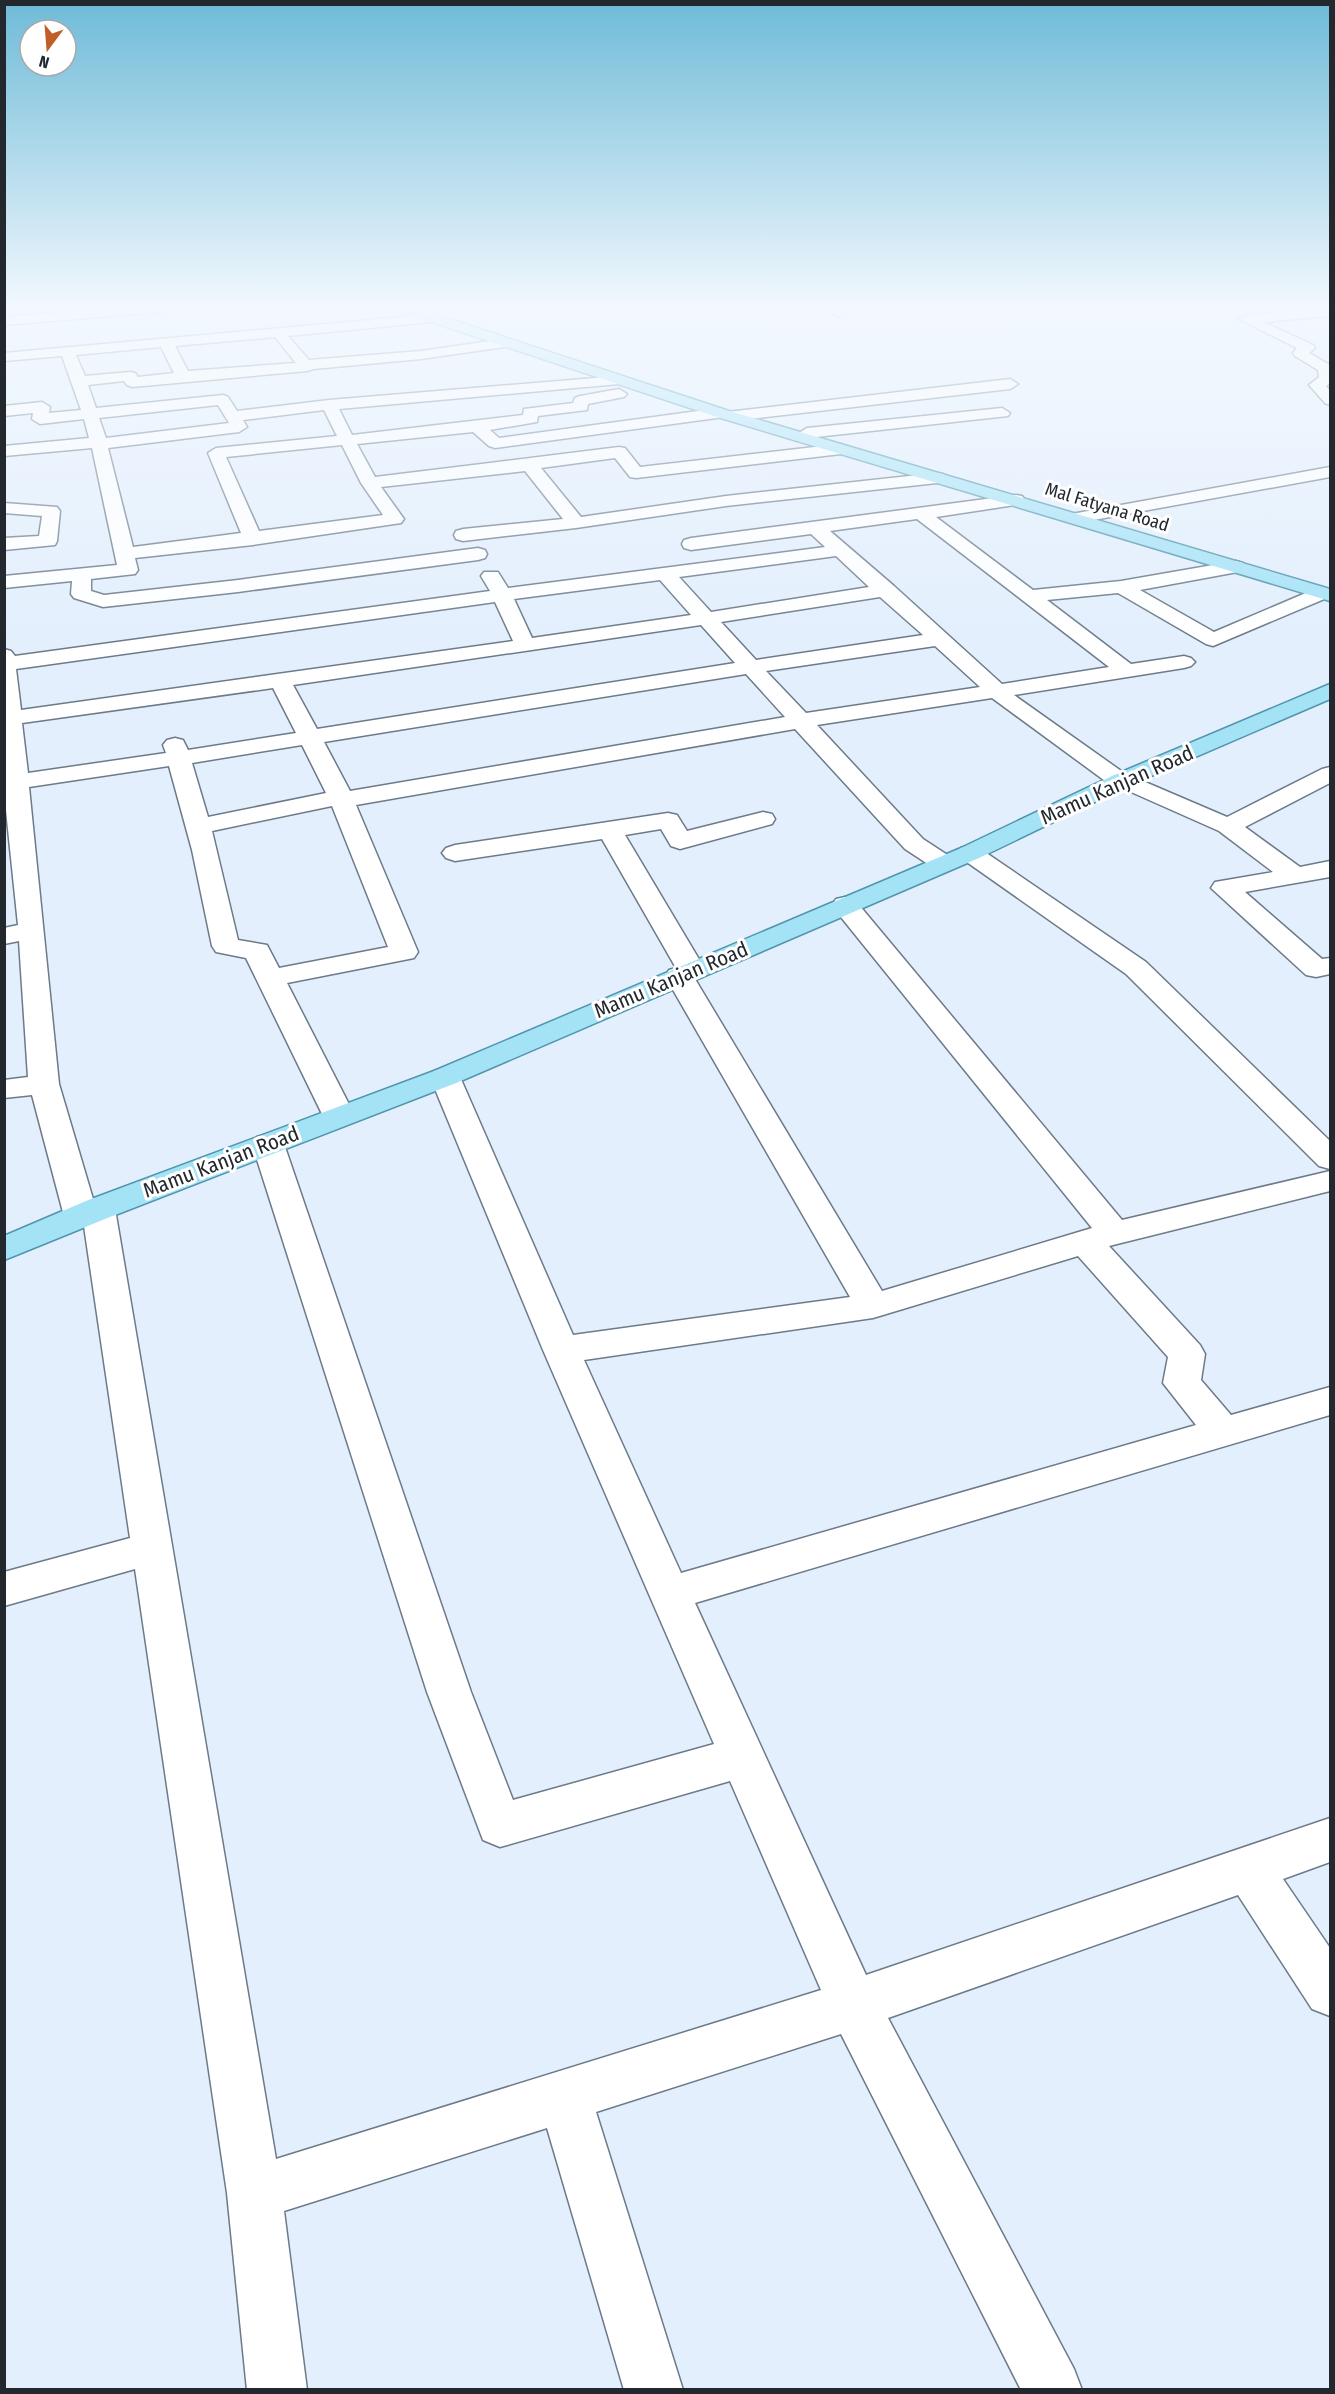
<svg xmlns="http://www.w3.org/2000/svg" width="1335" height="2394" font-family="'Fira Sans Condensed',sans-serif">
  <rect width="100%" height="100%" fill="#e3effd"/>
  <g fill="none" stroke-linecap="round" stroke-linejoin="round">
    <g stroke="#6c7a89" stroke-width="3">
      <path id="minor" d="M158,304H188L190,306L183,310L4,325V317Z
        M500,304H515L518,308L511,312L506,311Z
        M818,304H834L845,313L838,317Z
        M1330,308V316L1263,322L1313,345L1315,348L1309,353L1330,365V383L1326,386L1330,391V405L1325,403L1309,385L1319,377L1318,370L1295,356L1293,353L1297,348L1239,319L1246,315Z
        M436,314L443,318L441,321L288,336L309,360L421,351L504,339L511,343L504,347L421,359L313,369L307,371L132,387L127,385L124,381L88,385L96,408L223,395L228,397L237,411L329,400L619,376L626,380L619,384L339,409L352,435L523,415L524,409L573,403L575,398L580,396L619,389L627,394L624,397L588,404L587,410L538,416L537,422L490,430L499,438L720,408L727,412L1010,379L1018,384L1010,389L731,421L724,417L495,448L489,446L473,432L357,444L375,477L619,447L625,448L640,467L841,444L849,449L841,454L636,478L630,477L615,458L541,468L581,517L726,496L937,473L943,474L946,478L943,482L937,483L726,506L576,528L463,541L456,539L454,535L456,531L463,529L563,519L525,471L381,487L404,519L401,523L253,545L135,558L138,570L135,574L91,579V591L104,595L238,580L478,548L485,550L487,554L485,558L478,560L238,592L103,607L74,598L71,594L72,581L4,588V576L117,565L92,448L4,456V446L89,438L84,419L40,424L32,419L33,413L4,416V406L42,402L50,407L49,413L81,410L62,356L4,361V353ZM275,337L296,363L188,371L175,346ZM161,347L174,373L138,377L135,373L130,372L85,376L76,355ZM218,405L229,423L106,438L99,418ZM324,410L337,436L216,448L208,453L241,533L133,547L108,448L239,432L247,427L243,420ZM342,445L361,483L383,515L259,531L226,457Z
        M1002,408L1010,413L1008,416L807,438L799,433L807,428Z
        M1330,467V477L1077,523L1071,522L1068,518L1071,514L1077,513Z
        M1016,495L1022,496L1025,500L1022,504L936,517L1033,590L1121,581L1236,561L1243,563L1246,567L1243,571L1140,590L1214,632L1315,589L1322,587L1330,591L1329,597L1213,646L1206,644L1118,593L1047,600L1131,664L1184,656L1191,658L1195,662L1191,666L1184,668L1014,695L1124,773L1227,817L1322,769L1330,767V783L1245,827L1300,867L1330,861V877L1245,892L1322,959L1330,958V974L1316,977L1306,975L1211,888L1215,882L1273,872L1219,831L1122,788L1112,786L992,698L817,725L923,839L952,858L956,863L952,868L943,871L934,868L905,849L795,729L356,805L418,952L414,958L404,960L287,983L355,1116L350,1123L339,1126L328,1123L323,1116L246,958L216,952L212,946L192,850L169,766L29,787L59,1084L93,1199L98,1198L110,1201L115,1209L276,2159L821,1990L730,1781L500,1847L483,1840L427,1692L252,1144L257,1137L268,1134L279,1137L284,1144L471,1692L513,1800L714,1744L543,1350L430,1077L434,1071L445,1068L456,1071L460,1077L573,1335L850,1297L665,976L669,970L676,968L602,839L455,861L446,858L442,853L446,848L455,845L668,813L677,815L687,831L763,812L772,814L775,819L772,824L680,849L671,846L661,829L625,835L706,971L702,977L695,979L882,1291L1092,1228L836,911L832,905L836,899L845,897L854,899L1122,1220L1330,1171V1191L1109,1246L1200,1345L1205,1354L1201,1380L1231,1415L1330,1387V1415L695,1603L866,1975L1330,1818V1862L1283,1879L1330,1948V2016L1312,2009L1238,1895L888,2018L1074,2369L1082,2390H1021L841,2034L596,2112L683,2390H624L547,2128L284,2211L307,2390H247L227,2193L135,1569L4,1606V1572L130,1538L84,1226L69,1224L64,1216L32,1095L4,1098V1080L28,1077L19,941L4,944V928L18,925L4,791V649L11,651L15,656L490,591L481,576L484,572H498L508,588L825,547L811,534L691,550L684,548L682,544L684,540L691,538ZM917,519L1109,667L1002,684L894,586L830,531ZM836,556L869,587L711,612L679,577ZM660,580L691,615L532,638L514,599ZM880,597L923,635L756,660L721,622ZM495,602L513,641L21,710L16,669ZM701,625L735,663L317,729L293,685ZM935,646L980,687L806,713L766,671ZM746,674L785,717L350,791L324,742ZM273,688L296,733L188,750L183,740L175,738L167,740L163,745L166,753L28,773L22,723ZM302,745L326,793L208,817L192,763ZM332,806L388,947L279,968L267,945L238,940L212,831ZM1078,1256L1168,1357L1163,1383L1196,1425L681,1573L584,1360L873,1318Z
        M4,503L57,507L60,511L57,541L55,545L4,550V538L39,536L42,516L4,513Z
        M970,845L979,848L1146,962L1330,1141V1169L1319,1166L1126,974L961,858L957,853L961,848Z"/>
    </g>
    <g stroke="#5095ac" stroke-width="3">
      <path id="major" d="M384,304H404L726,410L1330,589V601L714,416L386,307Z
        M1330,684V699L1128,786L979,858L456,1083L110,1217L4,1260V1236L86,1201L434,1071L961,848L1112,776Z"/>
    </g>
    <use href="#minor" fill="#fff" fill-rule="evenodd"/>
    <use href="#major" fill="#a4e2f6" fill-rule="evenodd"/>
  </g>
  <linearGradient id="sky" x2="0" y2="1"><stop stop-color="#6ebbd8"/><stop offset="0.48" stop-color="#f2f8fe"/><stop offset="1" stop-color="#f2f8fe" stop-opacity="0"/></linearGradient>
  <rect width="1335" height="639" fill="url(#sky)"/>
  <g text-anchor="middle" stroke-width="6" stroke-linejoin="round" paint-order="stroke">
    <g font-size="18" fill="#22282e" stroke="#fff">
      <text transform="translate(1107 507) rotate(17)" y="6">Mal Fatyana Road</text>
    </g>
    <g font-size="21" fill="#22282e" stroke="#fff">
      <text transform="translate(1117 785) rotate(-24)" y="7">Mamu Kanjan Road</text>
      <text transform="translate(671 980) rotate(-23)" y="7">Mamu Kanjan Road</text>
      <text transform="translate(221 1162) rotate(-21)" y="7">Mamu Kanjan Road</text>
    </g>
  </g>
  <rect width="1335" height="2394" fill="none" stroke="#22282e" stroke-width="12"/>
  <g transform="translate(48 48) rotate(196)"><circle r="28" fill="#ffffff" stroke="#a7a9ab" stroke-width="1.5"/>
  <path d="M0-4.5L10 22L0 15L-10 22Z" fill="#c15d27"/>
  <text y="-9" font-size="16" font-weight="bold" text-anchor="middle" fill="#22282e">N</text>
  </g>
</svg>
